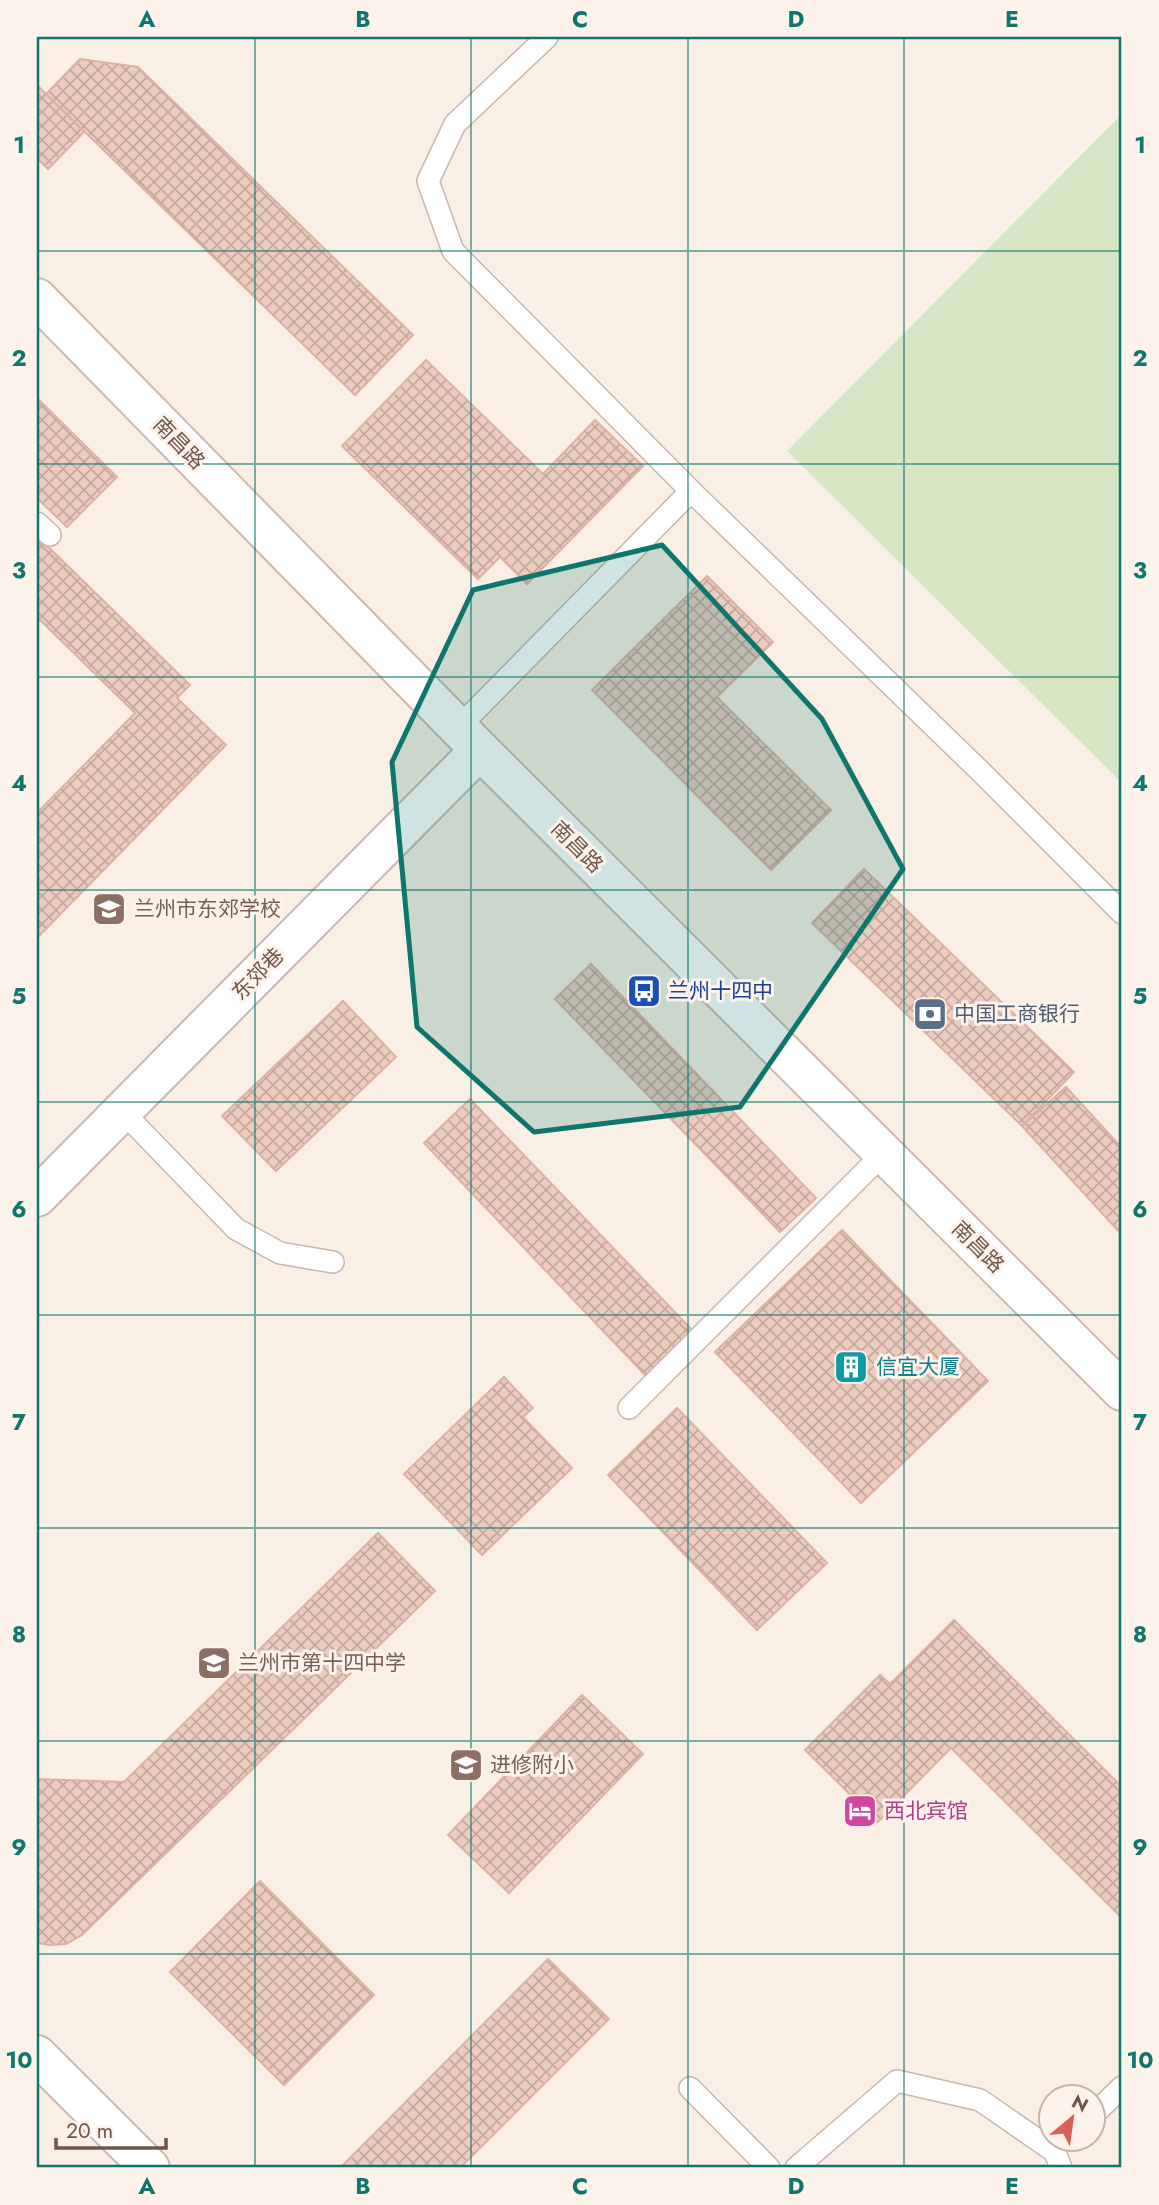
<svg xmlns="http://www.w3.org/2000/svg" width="1159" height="2205" font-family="Jost,'Noto Sans SC',sans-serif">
  <defs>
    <pattern id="building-cross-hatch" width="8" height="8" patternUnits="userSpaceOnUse" patternTransform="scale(1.75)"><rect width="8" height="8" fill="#ecccbf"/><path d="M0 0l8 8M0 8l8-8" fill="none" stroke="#c4a89d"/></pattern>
  </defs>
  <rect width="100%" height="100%" fill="#faefe5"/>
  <path fill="#d6e6c5" d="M1122,114V783L787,451Z"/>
  <path fill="url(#building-cross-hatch)" stroke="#ddb1a1" stroke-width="2" d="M80,59L138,67L413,335L355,395L46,94Z
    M37,85L84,132L48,169L37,158Z
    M426,360L543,474L595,420L643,466L527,584L500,557L478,579L342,446Z
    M37,398L117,477L67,527L37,498Z
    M37,536L190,685L177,698L226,745L37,938V813L135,713L37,617Z
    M707,576L773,642L717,697L831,810L771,870L592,690Z
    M864,869L1074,1072L1022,1126L812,923Z
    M591,964L816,1198L780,1232L555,999Z
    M343,1001L396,1057L276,1171L222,1116Z
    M1066,1087L1122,1148V1235L1022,1126Z
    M470,1099L693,1331L646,1376L424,1143Z
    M842,1230L988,1381L861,1503L715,1352Z
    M504,1377L533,1408L523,1417L572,1468L482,1555L404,1474Z
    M677,1408L827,1563L757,1630L608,1475Z
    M378,1533L435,1591L82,1935L66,1944L49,1945L37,1943V1779L124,1782Z
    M954,1620L1122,1787V1918L951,1748L878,1822L805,1750L880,1675L890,1684Z
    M582,1695L643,1754L509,1893L448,1835Z
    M260,1881L374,1995L284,2085L170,1972Z
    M548,1959L609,2019L460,2168H340Z"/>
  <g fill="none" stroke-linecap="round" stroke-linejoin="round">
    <g stroke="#cab6ac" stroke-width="24">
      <path id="service" d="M691,491L978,769L1122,913
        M37,523L50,535
        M458,728L691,491L453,251L428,181L455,124L547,37
        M122,1111L236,1229L280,1253L333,1262
        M629,1408L884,1153
        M690,2088L769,2168
        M1092,2116L1122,2087
        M796,2168L897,2081L980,2100L1055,2152L1061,2168"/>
    </g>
    <g stroke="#cab6ac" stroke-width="42">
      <path id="tertiary" d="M37,1197L480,750
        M37,2055L150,2168"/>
    </g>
    <g stroke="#ceb8ad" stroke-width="42">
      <path id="secondary" d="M37,298L480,750L1122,1391"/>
    </g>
    <use href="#service" stroke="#fff" stroke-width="21"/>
    <use href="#tertiary" stroke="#fff" stroke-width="38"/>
    <use href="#secondary" stroke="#fff" stroke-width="38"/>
  </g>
  <path fill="#0f766e" fill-opacity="0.2" stroke="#0f766e" stroke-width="5" stroke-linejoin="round" d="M662,545L822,719L903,869L740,1107L534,1132L417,1027L392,762L473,590Z"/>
  <path fill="none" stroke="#0f766e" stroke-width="2" stroke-opacity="0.55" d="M255,37V2168M471,37V2168M688,37V2168M904,37V2168M37,251H1122M37,464H1122M37,677H1122M37,890H1122M37,1102H1122M37,1315H1122M37,1528H1122M37,1741H1122M37,1954H1122"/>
  <defs>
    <g id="school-square" transform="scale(1.75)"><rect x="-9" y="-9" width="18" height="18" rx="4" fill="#8d6e63" stroke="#fdf3eb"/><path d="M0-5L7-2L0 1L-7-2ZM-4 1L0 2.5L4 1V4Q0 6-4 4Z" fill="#fff"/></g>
    <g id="bus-square" transform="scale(1.75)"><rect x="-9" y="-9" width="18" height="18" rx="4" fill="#1a4fb4" stroke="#fdf3eb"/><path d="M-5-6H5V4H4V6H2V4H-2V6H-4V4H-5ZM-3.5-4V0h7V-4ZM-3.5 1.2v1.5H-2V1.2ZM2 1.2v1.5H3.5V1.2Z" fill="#fff"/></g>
    <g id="bank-square" transform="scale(1.75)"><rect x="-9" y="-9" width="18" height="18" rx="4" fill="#5c6f8a" stroke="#fdf3eb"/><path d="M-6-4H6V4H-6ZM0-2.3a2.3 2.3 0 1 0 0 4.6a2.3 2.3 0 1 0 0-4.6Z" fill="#fff"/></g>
    <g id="building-square" transform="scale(1.75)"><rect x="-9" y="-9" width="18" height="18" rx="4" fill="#0f9aa8" stroke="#fdf3eb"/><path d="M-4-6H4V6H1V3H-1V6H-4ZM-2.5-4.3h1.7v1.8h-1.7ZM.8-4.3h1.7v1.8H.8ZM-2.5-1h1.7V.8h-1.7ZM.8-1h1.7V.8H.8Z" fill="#fff"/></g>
    <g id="hotel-square" transform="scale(1.75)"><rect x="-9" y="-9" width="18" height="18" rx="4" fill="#d1479c" stroke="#fdf3eb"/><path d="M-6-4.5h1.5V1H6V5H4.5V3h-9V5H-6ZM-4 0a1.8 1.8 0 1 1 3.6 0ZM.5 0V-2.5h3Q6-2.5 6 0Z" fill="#fff"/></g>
  </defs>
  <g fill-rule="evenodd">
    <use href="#school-square" x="109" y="909"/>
    <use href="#bus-square" x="644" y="991"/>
    <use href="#bank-square" x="930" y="1014"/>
    <use href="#building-square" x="851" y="1367"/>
    <use href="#school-square" x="214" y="1663"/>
    <use href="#school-square" x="466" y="1765"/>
    <use href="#hotel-square" x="860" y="1811"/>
  </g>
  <g text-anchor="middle" stroke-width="6" stroke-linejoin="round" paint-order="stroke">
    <g font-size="21" fill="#70554d" stroke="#fdf3eb">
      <text transform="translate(179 443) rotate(46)" y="7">南昌路</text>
      <text transform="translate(577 847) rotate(45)" y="7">南昌路</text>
      <text transform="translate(258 974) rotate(-45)" y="7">东郊巷</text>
      <text transform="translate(978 1247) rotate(45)" y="7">南昌路</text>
    </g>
    <g font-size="21" fill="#785e54" stroke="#fdf3eb" text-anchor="start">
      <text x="134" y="916">兰州市东郊学校</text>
      <text x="238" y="1670">兰州市第十四中学</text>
      <text x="490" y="1772">进修附小</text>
    </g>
    <g font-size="21" fill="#164399" stroke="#fdf3eb" text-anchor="start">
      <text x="668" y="998">兰州十四中</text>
    </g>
    <g font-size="21" fill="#4e5e75" stroke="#fdf3eb" text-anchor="start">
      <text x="954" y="1021">中国工商银行</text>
    </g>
    <g font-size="21" fill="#0d838f" stroke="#fdf3eb" text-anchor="start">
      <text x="876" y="1374">信宜大厦</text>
    </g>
    <g font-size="21" fill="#b23c85" stroke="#fdf3eb" text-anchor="start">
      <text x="884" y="1818">西北宾馆</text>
    </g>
  </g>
  <rect width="1159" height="2205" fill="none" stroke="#fdf3eb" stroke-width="77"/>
  <g transform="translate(1072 2118) rotate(29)"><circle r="33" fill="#fdf3eb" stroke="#c5b4ac" stroke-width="2"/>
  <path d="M0-5L12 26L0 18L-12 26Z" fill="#d76356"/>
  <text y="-10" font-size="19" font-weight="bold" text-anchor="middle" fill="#70554d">N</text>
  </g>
  <path d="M56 2138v10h110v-10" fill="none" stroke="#70554d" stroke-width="3.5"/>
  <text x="66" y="2138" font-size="21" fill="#70554d" stroke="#fdf3eb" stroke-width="5" paint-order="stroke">20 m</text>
  <rect x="38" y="38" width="1082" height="2128" fill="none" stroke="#0f766e" stroke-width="2.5"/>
  <g font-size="23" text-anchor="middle" font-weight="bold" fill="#0f766e">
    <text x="147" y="27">A</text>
    <text x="363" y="27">B</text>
    <text x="580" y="27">C</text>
    <text x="796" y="27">D</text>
    <text x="1012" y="27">E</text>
    <text x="19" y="153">1</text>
    <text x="1140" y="153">1</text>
    <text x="19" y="366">2</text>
    <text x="1140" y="366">2</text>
    <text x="19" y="578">3</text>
    <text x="1140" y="578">3</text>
    <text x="19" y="791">4</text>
    <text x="1140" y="791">4</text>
    <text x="19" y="1004">5</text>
    <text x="1140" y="1004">5</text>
    <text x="19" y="1217">6</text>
    <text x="1140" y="1217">6</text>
    <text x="19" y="1430">7</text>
    <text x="1140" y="1430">7</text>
    <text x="19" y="1642">8</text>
    <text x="1140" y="1642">8</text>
    <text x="19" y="1855">9</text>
    <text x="1140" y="1855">9</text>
    <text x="19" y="2068">10</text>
    <text x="1140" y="2068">10</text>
    <text x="147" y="2194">A</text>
    <text x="363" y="2194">B</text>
    <text x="580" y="2194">C</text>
    <text x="796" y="2194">D</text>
    <text x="1012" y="2194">E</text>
  </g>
</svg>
